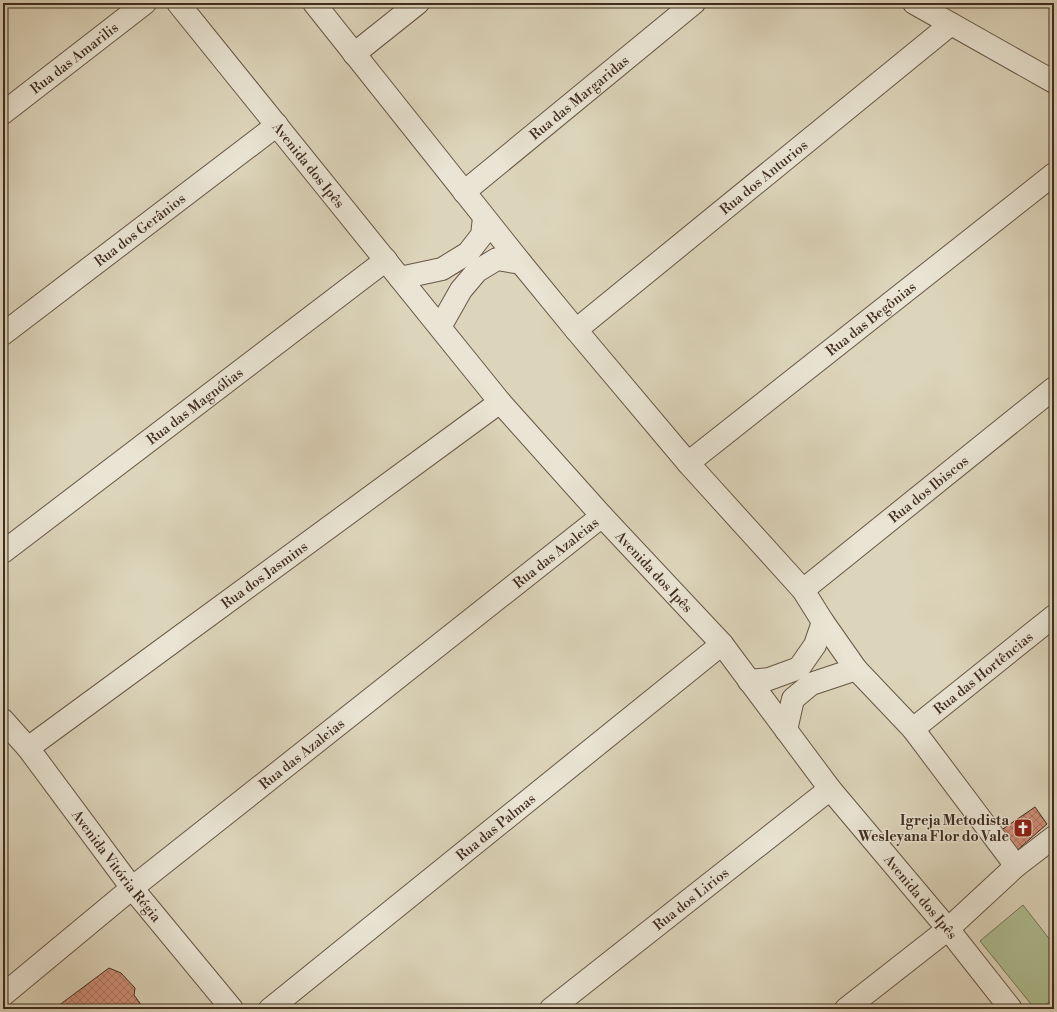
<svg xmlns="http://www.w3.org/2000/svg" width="1057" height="1012" font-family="'Libre Bodoni',serif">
  <defs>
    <pattern id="building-cross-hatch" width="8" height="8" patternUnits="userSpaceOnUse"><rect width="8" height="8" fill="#d09079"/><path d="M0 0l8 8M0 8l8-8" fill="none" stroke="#aa7663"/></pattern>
  </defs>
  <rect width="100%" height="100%" fill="#ddd5bb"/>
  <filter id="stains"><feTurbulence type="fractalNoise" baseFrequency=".005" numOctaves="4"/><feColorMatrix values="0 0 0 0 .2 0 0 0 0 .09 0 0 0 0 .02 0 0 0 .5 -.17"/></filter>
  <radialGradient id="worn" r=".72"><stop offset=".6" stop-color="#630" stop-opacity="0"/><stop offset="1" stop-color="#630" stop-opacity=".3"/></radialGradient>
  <path fill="#aebe92" stroke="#787558" d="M1023,905L1054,945V998L1040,1009H1035L980,941Z"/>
  <path fill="url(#building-cross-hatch)" stroke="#412c1f" d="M1035,807L1047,824L1014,853L997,833Z
    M109,968L121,973L135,988L134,995L142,1006L150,1007L151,1009H54Z"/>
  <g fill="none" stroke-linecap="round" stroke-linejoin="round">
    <g stroke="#685646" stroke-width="24">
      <g id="street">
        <path id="s1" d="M178,3L500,402L602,516L722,644L830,789L948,929L1011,1009"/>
        <path d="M314,3L521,263L576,330L688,463L803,590L823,622L856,669L913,729L1016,866"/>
        <path d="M914,3L1054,82"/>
        <path d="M354,54L418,3"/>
        <path id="s2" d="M3,113L145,3"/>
        <path id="s3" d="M464,192L694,3"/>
        <path d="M400,278L442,269L468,253L482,235L484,218"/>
        <path d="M440,327L461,290L477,271L497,259L521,263"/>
        <path id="s4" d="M576,330L951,24"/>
        <path id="s5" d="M3,334L277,125"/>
        <path id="s6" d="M688,463L1054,174"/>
        <path id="s7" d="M3,552L386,260"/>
        <path id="s8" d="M803,590L1054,388"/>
        <path d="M749,681L769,679L799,668L815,645L823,622"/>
        <path id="s9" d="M3,720L28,748L132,888L232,1009"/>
        <path id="s10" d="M913,729L1054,616"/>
        <path d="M786,730L793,699L811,684L856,669"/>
        <path id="s11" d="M28,748L500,402"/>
        <path id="s12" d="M3,995L132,888L602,516"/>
        <path id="s13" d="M270,1009L722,644"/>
        <path id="s14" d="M551,1009L830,789"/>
        <path d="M846,1009L948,929L1016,866L1054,837"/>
      </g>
    </g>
    <use href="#street" stroke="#e9e4d3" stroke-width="22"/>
  </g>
  <defs>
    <g id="church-square" transform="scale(1)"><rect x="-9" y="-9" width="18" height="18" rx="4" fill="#8f2418" stroke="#e9e4d3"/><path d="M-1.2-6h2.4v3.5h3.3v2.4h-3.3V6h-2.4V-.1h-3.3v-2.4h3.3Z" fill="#fff"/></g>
  </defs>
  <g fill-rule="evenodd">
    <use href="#church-square" x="1023" y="828"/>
  </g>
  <g text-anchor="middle" stroke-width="3" stroke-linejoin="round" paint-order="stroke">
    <g font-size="14" fill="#412c1f" stroke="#e9e4d3">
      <text dy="5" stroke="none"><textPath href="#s2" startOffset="90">Rua das Amarilis</textPath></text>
      <text dy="5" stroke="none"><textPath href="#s3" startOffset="149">Rua das Margaridas</textPath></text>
      <text dy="5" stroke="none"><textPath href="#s1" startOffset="208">Avenida dos Ipês</textPath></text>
      <text dy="5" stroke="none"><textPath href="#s4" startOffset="242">Rua dos Anturios</textPath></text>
      <text dy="5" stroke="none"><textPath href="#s5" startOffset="172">Rua dos Gerânios</textPath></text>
      <text dy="5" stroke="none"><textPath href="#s6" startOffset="233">Rua das Begônias</textPath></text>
      <text dy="5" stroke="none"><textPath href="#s7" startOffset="241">Rua das Magnólias</textPath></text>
      <text dy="5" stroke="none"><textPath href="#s8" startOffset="161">Rua dos Ibiscos</textPath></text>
      <text dy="5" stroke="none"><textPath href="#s12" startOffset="708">Rua das Azaleias</textPath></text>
      <text dy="5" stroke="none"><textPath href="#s1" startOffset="742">Avenida dos Ipês</textPath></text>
      <text dy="5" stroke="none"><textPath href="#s11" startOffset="293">Rua dos Jasmins</textPath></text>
      <text dy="5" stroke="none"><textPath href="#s10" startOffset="90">Rua das Hortências</textPath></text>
      <text dy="5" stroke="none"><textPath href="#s12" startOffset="384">Rua das Azaleias</textPath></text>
      <text dy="5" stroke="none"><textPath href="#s13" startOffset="290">Rua das Palmas</textPath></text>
      <text dy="5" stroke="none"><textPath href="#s9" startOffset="185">Avenida Vitória Régia</textPath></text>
      <text dy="5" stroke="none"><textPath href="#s1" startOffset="1163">Avenida dos Ipês</textPath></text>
      <text dy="5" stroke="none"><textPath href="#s14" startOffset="178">Rua dos Lirios</textPath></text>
    </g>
    <g font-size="14" font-weight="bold" fill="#412c1f" stroke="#e9e4d3" text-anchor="end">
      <text x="1009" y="825">Igreja Metodista<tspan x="1009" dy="16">Wesleyana Flor do Vale</tspan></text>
    </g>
  </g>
  <rect width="1057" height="1012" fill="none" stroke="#ddd5bb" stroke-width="16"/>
  <rect x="4" y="4" width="1049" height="1004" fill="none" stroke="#412c1f" stroke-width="2"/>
  <rect x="8" y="8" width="1041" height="996" fill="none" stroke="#412c1f"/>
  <rect width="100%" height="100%" filter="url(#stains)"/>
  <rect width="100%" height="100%" fill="url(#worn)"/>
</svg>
